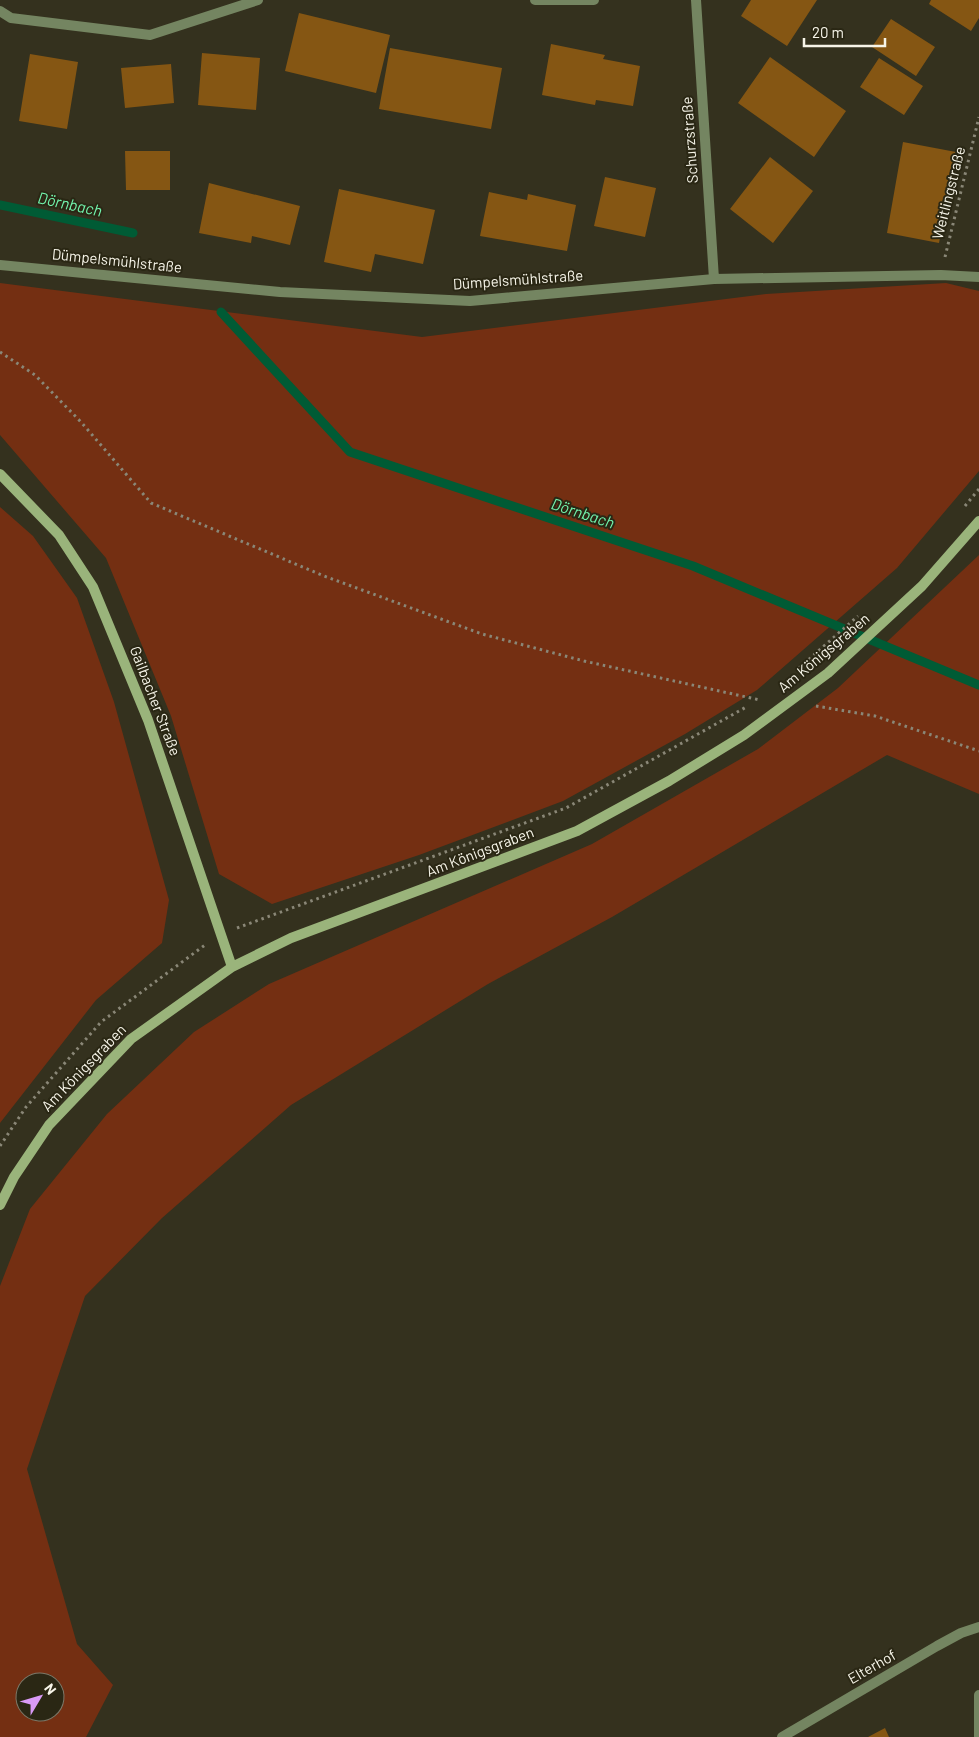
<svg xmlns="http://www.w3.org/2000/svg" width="979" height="1737" font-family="Barlow,sans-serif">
  <rect width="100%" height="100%" fill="#34311e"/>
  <path fill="#742f12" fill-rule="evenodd" d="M0,283L422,337L766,294L946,283L979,291V471L897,568L757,690L685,734L563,801L419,855L272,904L219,874L171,716L106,558L0,435Z
    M0,507L33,536L77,598L114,702L169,900L162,943L96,1000L0,1123Z
    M979,555V794L887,755L612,917L488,984L291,1105L162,1218L85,1296L27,1469L77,1644L113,1685L86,1737H0V1286L30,1209L107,1114L194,1032L269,984L592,844L758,749L838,688ZM25,1682H55V1712H25Z"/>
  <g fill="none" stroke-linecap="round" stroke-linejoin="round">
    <path stroke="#005b35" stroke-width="9" d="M0,205L133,233
      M221,312L350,452L693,566L979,685"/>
  </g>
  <path fill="#855613" d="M751,0H817L787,46L741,16Z
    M931,0H979V18L971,31L929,4Z
    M299,13L390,35L376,93L285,71Z
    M891,19L935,47L916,76L872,47Z
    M551,44L605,55L603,59L640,66L633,106L596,100L595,105L542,95Z
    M390,48L502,68L491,129L379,109Z
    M202,53L260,58L256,110L198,105Z
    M30,54L78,62L67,129L19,121Z
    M770,57L846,111L814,157L738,103Z
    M879,58L923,86L904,115L860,87Z
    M171,64L174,103L125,108L121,68Z
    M903,142L956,152L939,243L887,233Z
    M125,151H170V190H126Z
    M770,157L813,191L773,243L730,209Z
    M605,177L656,188L645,237L594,226Z
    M209,183L300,206L290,245L252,236L251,243L199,233Z
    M339,189L435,210L423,264L375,254L371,272L324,262Z
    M489,192L527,200L528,194L576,205L567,251L480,236Z
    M885,1728L889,1737H868Z"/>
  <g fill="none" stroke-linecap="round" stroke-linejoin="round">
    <path stroke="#8a8777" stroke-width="3" stroke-dasharray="2.5 4" stroke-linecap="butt" d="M945,257L979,117
      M0,352L35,375L81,422L151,503L324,576L482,634L584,661L760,700
      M965,506L979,489
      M799,668L858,616
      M816,706L875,716L979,751
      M237,928L566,808L748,706
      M0,1146L26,1107L101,1022L205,945"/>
    <path stroke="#748561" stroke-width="10" d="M782,1737L937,1646L961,1633L979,1627
      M979,1737V1695"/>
    <path stroke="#748561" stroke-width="10" d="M535,0H594
      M696,0L714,279
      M0,11L11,18L150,35L258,0
      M0,265L280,292L470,301L714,279L941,275L979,277"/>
    <path stroke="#9ab47b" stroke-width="10" d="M0,474L59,535L93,587L148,720L232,967
      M0,1205L14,1177L49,1125L131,1039L232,967L291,938L577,831L669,781L744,735L828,673L922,586L979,521"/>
  </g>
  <g text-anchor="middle" stroke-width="4" stroke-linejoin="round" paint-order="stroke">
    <g font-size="15" fill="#f7f5e9" stroke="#2a2714">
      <text transform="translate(690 140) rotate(-94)" y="5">Schurzstraße</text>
      <text transform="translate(949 193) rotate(-76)" y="5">Weitlingstraße</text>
      <text transform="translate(117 261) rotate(6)" y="5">Dümpelsmühlstraße</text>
      <text transform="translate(518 280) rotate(-4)" y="5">Dümpelsmühlstraße</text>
      <text transform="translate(824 653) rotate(-40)" y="5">Am Königsgraben</text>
      <text transform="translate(155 701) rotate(69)" y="5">Gailbacher Straße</text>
      <text transform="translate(480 852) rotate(-21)" y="5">Am Königsgraben</text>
      <text transform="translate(84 1068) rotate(-46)" y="5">Am Königsgraben</text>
      <text transform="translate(872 1667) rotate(-30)" y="5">Elterhof</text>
    </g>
    <g font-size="16" font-style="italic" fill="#72f4ad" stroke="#2a2714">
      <text transform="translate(70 204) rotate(12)" y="6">Dörnbach</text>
      <text transform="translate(583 513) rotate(18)" y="6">Dörnbach</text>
    </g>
  </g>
  <g transform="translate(40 1697) rotate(52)"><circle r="24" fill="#2a2714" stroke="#7c7969"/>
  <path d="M0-4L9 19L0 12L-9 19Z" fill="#da9af7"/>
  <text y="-8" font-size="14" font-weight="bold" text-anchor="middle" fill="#f7f5e9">N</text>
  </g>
  <path d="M804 38v8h81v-8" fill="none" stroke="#f7f5e9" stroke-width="2.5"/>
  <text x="812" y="38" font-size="15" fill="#f7f5e9" stroke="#2a2714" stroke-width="4" paint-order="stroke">20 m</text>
</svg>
